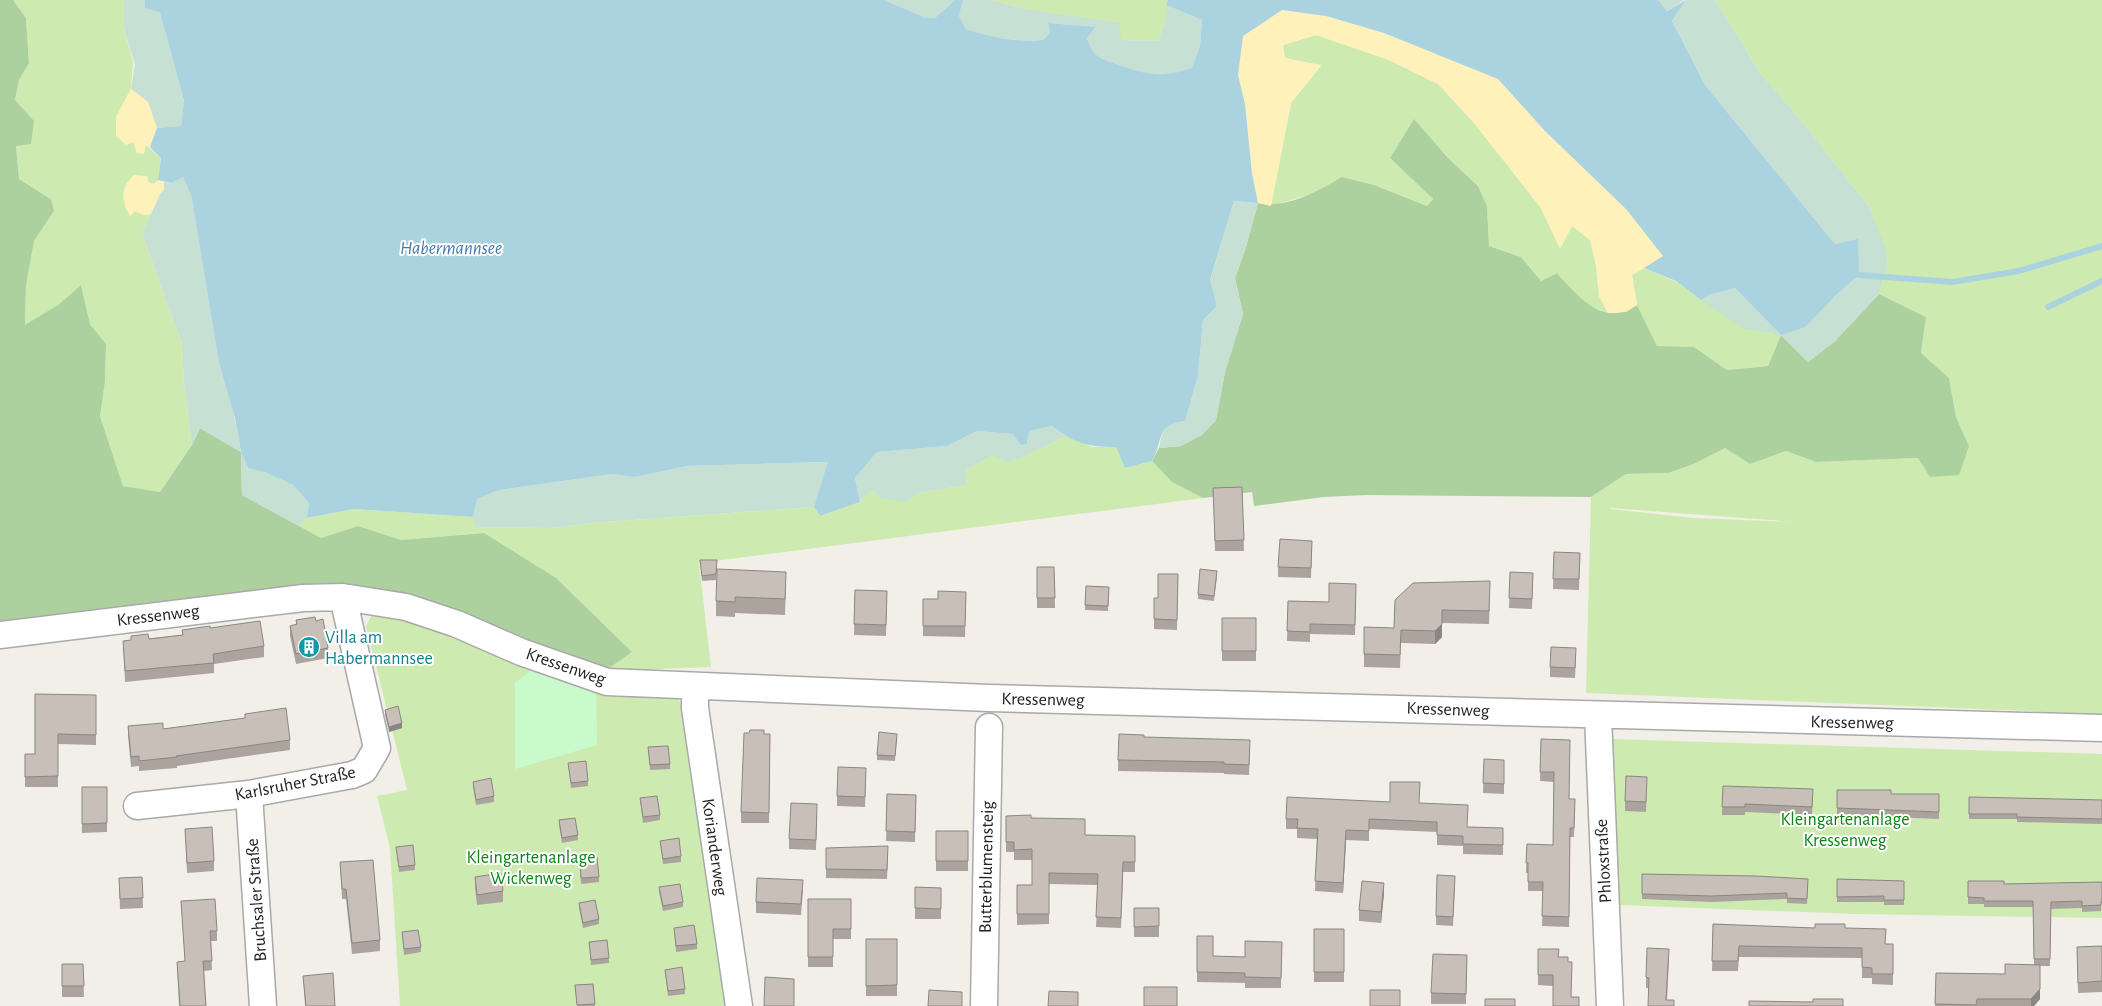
<svg xmlns="http://www.w3.org/2000/svg" width="2102" height="1006" font-family="'Alegreya Sans',sans-serif">
  <rect width="100%" height="100%" fill="#f2efe9"/>
  <path fill="#cdebb0" fill-rule="evenodd" d="M13,0H124V29L133,62L131,89L116,117L133,142L146,145L161,158L158,180L154,184L148,182L147,176L135,211L144,215L151,214L142,234L182,344L184,384L192,445L160,492L123,486L100,416L105,382L106,344L90,324L81,285L58,305L25,326L26,286L34,241L54,211L50,198L19,179L16,146L15,100L19,80L29,63L26,18Z
    M991,0H1168L1166,19L1160,41L1121,40L1025,9Z
    M1715,0H2102V714L1586,693L1591,497L1626,474L1668,473L1694,464L1725,448L1750,464L1786,451L1816,462L1919,458L1969,446L1956,417L1949,378L1921,353L1926,317L1879,294L1888,261L1869,207L1800,119L1761,74ZM1610,509V508L1795,522L1694,518Z
    M1316,35L1389,60L1438,84L1474,123L1541,208L1560,248L1572,226L1590,240L1596,265L1599,296L1608,313L1586,305L1557,273L1541,281L1521,257L1489,246L1487,206L1478,186L1448,158L1414,120L1390,158L1433,199L1427,206L1374,185L1343,177L1318,192L1271,206L1291,103L1321,66L1284,58L1283,45Z
    M1644,268L1677,282L1701,300L1781,335L1768,366L1727,370L1694,347L1657,346L1637,305L1632,275Z
    M1066,436L1092,447H1116L1125,468L1152,461L1172,482L1203,498L699,563L711,667L605,671L632,652L484,533L400,540L358,526L321,538L299,526L307,518L354,509L473,517L476,527L552,528L591,523L814,507L820,516L860,502L872,488L917,493L965,485L966,470L993,455L1023,457Z
    M373,613L430,627L676,697L681,703L685,715L732,1006H400L390,848L377,796L407,790L366,626Z
    M1612,739L2102,754V918L1855,914L1619,905Z"/>
  <path fill="#add19e" d="M0,0H13L26,18L29,63L19,80L15,100L34,121L31,144L16,146L19,179L51,199L54,211L34,241L26,286L25,325L58,305L81,285L90,324L106,344L105,382L100,416L123,486L160,492L192,445L200,428L241,452L242,495L321,538L358,526L401,540L484,533L556,578L632,652L605,671L333,587L0,621Z
    M1414,119L1448,158L1478,186L1487,206L1489,246L1521,257L1541,281L1557,273C1579,297 1602,328 1637,305L1657,346L1694,347L1727,370L1768,366L1781,335L1808,362L1835,341L1879,294L1926,317L1921,353L1949,378L1956,417L1969,446L1959,475L1930,477L1918,458L1816,462L1786,451L1750,464L1725,448L1694,464L1668,473L1626,474L1591,497L1367,495L1324,497L1254,506L1252,492L1203,498L1172,482L1152,461L1159,448L1181,446L1201,435L1216,420L1225,372L1243,314L1235,278L1245,250L1258,203C1286,209 1319,191 1342,177L1374,185L1427,206L1433,199L1390,158Z"/>
  <path fill="#c6e0d4" d="M124,0H145V8L160,13L184,102L181,126L157,128L148,102L131,89L135,65L124,29Z
    M884,0H955L935,18H926Z
    M963,0H991L1025,9L1119,23L1121,40L1159,41L1166,19V5L1202,20L1200,46L1192,69C1163,77 1147,76 1119,65C1101,58 1095,59 1087,39L1095,27L1050,23L1051,33L1043,40C1012,41 995,39 966,29L959,16Z
    M1658,0H1684L1667,11Z
    M1686,0H1715L1761,74L1800,119L1869,207L1885,247L1888,261L1879,294L1835,341L1808,362L1781,335L1742,328L1701,300L1709,295L1735,288L1781,335L1835,296L1859,275L1857,240L1835,244L1705,85L1672,21Z
    M183,177L192,198L241,452L248,468L267,473L293,485L309,503L307,518L299,526L242,495L241,452L200,428L192,445L184,384L182,344L142,234L160,193L164,190V182L172,183Z
    M1234,201L1258,203L1245,250L1235,278L1243,314L1225,372L1216,420L1202,435L1181,446L1159,448C1163,428 1164,424 1185,421L1198,376L1203,320L1217,306L1210,281Z
    M1052,426L1066,436L1023,457L1006,462L993,455L966,470V485L917,493L906,502L881,498L872,489L860,502L855,478L877,452L947,446L977,431L1013,434L1027,444L1029,431Z
    M829,462L814,507L591,523L552,528L475,527L473,517L477,499L499,490L612,474L635,477L687,466Z"/>
  <path fill="#fff1ba" d="M1282,10L1326,16L1384,33L1498,79L1545,131L1626,209L1664,257L1632,275L1637,305L1626,312L1608,313L1599,296L1596,265L1590,240L1572,226L1560,249L1541,208L1474,123L1438,84L1389,60L1316,35L1283,45L1285,58L1321,65L1291,103L1271,206L1258,203L1252,174L1245,104L1238,75L1243,36Z
    M131,89L148,102L157,128L150,147L146,145L144,154L137,153L133,142L126,145L116,136V117Z
    M134,175L147,176L148,182L154,184L158,180L164,182V190L160,194L151,214L144,215L135,211L130,216C121,201 120,188 134,175Z"/>
  <path fill="#c8facc" d="M533,669L596,691L597,745L515,769V683Z"/>
  <path fill="#aad3df" d="M145,0H884L926,18H935L955,0H963L959,16L966,29C994,38 1014,42 1043,40L1050,33L1049,23L1095,27L1087,39C1095,59 1101,58 1119,65C1146,75 1164,78 1192,68L1200,46L1202,20L1166,5L1168,0H1658L1667,11L1686,0L1672,21L1705,85L1835,244L1858,239L1859,275L1835,296L1805,327L1781,335L1735,288L1709,295L1701,300L1676,281L1644,268L1663,256L1626,209L1545,131L1498,79L1384,33L1326,16L1282,10L1243,36L1238,75L1245,104L1252,174L1258,203L1234,201L1210,280L1217,306L1203,320L1198,376L1185,421C1155,425 1164,439 1152,461L1125,468L1116,447C1087,447 1076,444 1052,426L1029,431L1027,444L1021,445L1013,434L977,431L947,446L877,452L855,478L860,502L820,516L814,507L828,462L687,466L635,477L612,474L499,490L477,499L473,517L354,509L307,518L309,503L293,485L267,473L248,468L241,452L235,418L219,362L192,198L183,177L172,183L158,180L161,158L150,147L157,128L181,126L184,101L160,13L145,8Z"/>
  <g fill="none" stroke-linecap="round" stroke-linejoin="round">
    <path stroke="#aad3df" stroke-width="6" d="M1859,275L1952,282L2019,271L2102,246
      M2048,307L2102,281"/>
    <g stroke="#a9a9a9" stroke-width="29">
      <path id="minor" d="M0,635L303,598L343,597L406,607L457,624L521,652L607,682L989,698L2102,728
        M695,687V708L739,1006
        M1598,715L1610,1006
        M249,794L263,1006
        M137,806L249,794L352,775L364,770L377,748L343,597
        M984,1006L989,727"/>
    </g>
    <use href="#minor" stroke="#fff" stroke-width="26"/>
  </g>
  <path fill="#aba49e" d="M1242,487L1244,551H1215L1213,488Z
    M1312,541L1311,578L1278,577V567Z
    M1554,552L1580,553L1579,590L1553,589Z
    M700,560H717L716,580L702,581Z
    M1037,567H1054L1055,608H1037Z
    M1510,572L1533,573L1532,609L1509,608Z
    M1178,574L1177,630L1154,629V598H1158Z
    M1217,576L1214,601L1198,599V594Z
    M1356,584L1355,635L1310,634V642L1287,641L1288,601L1329,602Z
    M1086,586L1109,587L1108,611L1085,610Z
    M786,587L785,615L735,613V617L716,616V601Z
    M855,590L887,591L886,636L854,635Z
    M966,592L965,637L923,636V599H938Z
    M1490,594L1489,624L1442,623V637L1435,644L1401,643L1400,668L1364,667V627L1394,628L1395,600Z
    M1222,618H1256V661H1222Z
    M296,620L328,648V658L296,664L290,636V626L296,625Z
    M210,628L264,646V657L214,664V673L125,682L123,641L182,635V630Z
    M1576,658L1575,678L1550,677V667Z
    M96,695V745L58,744V787H25V754H35Z
    M385,710L402,728L389,732L385,715Z
    M245,714L290,740V750L177,766V768L139,771V766L131,767L128,736V726L163,729L245,718Z
    M770,734L769,823H741V812Z
    M1144,737L1250,750L1249,775L1224,774V773L1118,771V760Z
    M897,739L895,761L877,760V755Z
    M1541,739L1569,799L1575,809L1574,837H1570L1569,927L1542,926L1543,891H1528V873H1526L1527,844L1553,845L1554,782L1540,781Z
    M648,747L670,764V769L650,770Z
    M1484,759L1504,770V794L1483,793Z
    M568,763L588,781V786L571,788Z
    M866,768L865,807L837,806V796Z
    M473,782L494,796V802L476,805L473,787Z
    M1723,786L1813,797L1812,815L1745,812V815H1722Z
    M82,787H107V832L82,833Z
    M1647,787L1646,812L1625,811V801Z
    M1837,790L1891,794H1939V819L1837,815Z
    M887,794L916,795L915,842L886,841Z
    M1969,797L2102,800V824L2017,822V819H1969Z
    M640,798L660,815V820L643,823Z
    M1419,803L1467,827L1503,828V855L1463,854V846L1437,845V832L1369,829V841L1346,840L1343,893L1315,891L1317,839L1297,838V829H1286V819Z
    M817,814L816,850L789,849V839Z
    M1006,816L1031,818L1085,835L1135,836V872H1123L1121,928L1096,927L1098,885L1049,884V924L1017,925V885H1032V860H1014V852H1006Z
    M559,820L578,835V840L562,843L559,825Z
    M185,829L214,861V871L187,873Z
    M936,831H968V871H936Z
    M660,841L681,856V862L663,864Z
    M396,847L415,865V870L399,872Z
    M826,848L888,855L887,879L826,878Z
    M340,862L380,940V951L352,954L346,899H342Z
    M580,863L599,877V882L581,884Z
    M1642,874L1808,879L1807,904L1787,903V899L1711,902L1642,899Z
    M142,877L143,908L120,909L119,878Z
    M475,877L503,891V902L477,905L475,887Z
    M1837,879L1904,881V905H1884V902H1837Z
    M1968,881L2004,884L2102,882L2101,911L2082,912V908L2051,909L2050,966H2040V999L2034,1006H1935L1936,973L2005,974L2034,965L2033,907H1984V904H1968Z
    M1455,884L1453,926L1436,925V916Z
    M659,887L683,902V907L663,911L659,892Z
    M915,887L941,888V919H915Z
    M803,890L801,915L756,913V902Z
    M1384,893L1381,923L1359,921V910Z
    M808,899H851V939H833V967H808Z
    M181,901L217,931V941H211L212,970L204,971L206,1006H179L177,962L185,961Z
    M579,903L599,919V924L583,928L579,908Z
    M1134,908H1159V937H1134Z
    M1713,924L1815,928H1845L1885,944H1893V985L1872,984V978H1862V958L1739,957L1738,971H1712Z
    M674,928L697,944V949L676,952Z
    M1314,929H1344V982H1314Z
    M402,932L421,947V952L404,955Z
    M1197,936L1213,956L1245,957L1282,942L1281,988H1245V983L1197,982Z
    M866,939H897V996H866Z
    M589,942L609,958V963L591,965Z
    M2102,946V992L2078,993L2077,947Z
    M1538,949L1559,957L1568,962L1571,997L1579,1006L1553,986L1538,985Z
    M1467,955L1466,1004H1431V993Z
    M1669,959L1667,1000L1648,988H1646V977Z
    M62,964H83L84,997H62Z
    M665,970L685,989V994L668,996Z
    M303,976L335,1006H305Z
    M593,984L595,1006H577L575,985Z"/>
  <path fill="#8b8681" d="M1442,623V637L1435,644V631Z
    M402,723V728L389,732V727Z
    M1346,830V840L1343,893V883Z
    M1384,883V893L1381,923V912Z
    M2040,989V999L2034,1006H2031V999Z"/>
  <path fill="#c7bfb8" stroke="#8b8681" d="M1242,487L1244,540L1215,541L1213,488Z
    M1280,539L1312,541L1311,568L1278,567Z
    M1554,552L1580,553L1579,579H1553Z
    M700,560H717L716,574L702,576Z
    M1037,567H1054L1055,598H1037Z
    M717,569L786,572L785,599L735,597V602L716,601Z
    M1200,569L1217,571L1214,596L1198,594Z
    M1510,572L1533,573L1532,599L1509,598Z
    M1158,574H1178L1177,620L1154,619V598H1158Z
    M1490,581L1489,611L1442,610V624L1435,631L1401,630L1400,655L1364,654V627L1394,628L1395,600L1413,583Z
    M1329,583L1356,584L1355,625L1310,624V632L1287,631L1288,601L1329,602Z
    M1086,586L1109,587L1108,606L1085,605Z
    M855,590L887,591L886,625L854,624Z
    M938,591L966,592L965,626H923V599H938Z
    M315,617L316,621L323,619L328,648L296,654L290,626L297,624L296,620Z
    M1222,618H1256V651H1222Z
    M260,621L264,646L213,654L214,663L125,671L123,641L131,640V636L148,634L149,639L183,635L182,630L210,626V628Z
    M1551,647L1576,648L1575,668L1550,667Z
    M35,694L96,695V735L58,734V776L25,777V754H35Z
    M398,706L402,723L389,727L385,710Z
    M286,708L290,740L176,756L177,757L139,761V756L131,757L128,726L163,723V729L245,718V714Z
    M750,730H764V734H770L769,813L741,812L744,733H749Z
    M879,732L897,734L895,756L877,755Z
    M1119,734L1144,735V737L1250,740L1249,765L1224,764V762L1118,760Z
    M1541,739L1570,740L1569,799H1575L1574,828H1570L1569,917L1542,916L1543,882H1528V863H1526L1527,844L1553,845L1554,772H1540Z
    M668,746L670,764L650,765L648,747Z
    M1484,759L1504,760V784L1483,783Z
    M586,761L588,781L571,783L568,763Z
    M838,767L866,768L865,797L837,796Z
    M1626,776L1647,777L1646,802L1625,801Z
    M491,778L494,796L476,800L473,782Z
    M1390,782H1420L1419,803L1468,805L1467,827L1503,828V845L1463,844V836L1437,835V822L1369,819V831L1346,830L1343,883L1315,881L1318,829L1297,828L1298,819H1286L1287,797L1390,802Z
    M1723,786L1813,789L1812,807L1745,804V807H1722Z
    M82,787H107V823L82,824Z
    M1837,790H1891V794H1939V812L1837,808Z
    M887,794L916,795L915,832L886,831Z
    M657,796L660,815L643,817L640,798Z
    M1969,797L2102,800V819L2017,817V814H1969Z
    M791,803L817,804L816,840L789,839Z
    M1031,815V818L1085,819V835L1135,836V862H1123L1121,918L1096,917L1098,874L1049,873V914H1017V885H1032V849L1014,850V842H1006V816Z
    M575,818L578,835L562,838L559,820Z
    M212,827L214,861L187,863L185,829Z
    M936,831H968V861H936Z
    M679,838L681,856L663,859L660,841Z
    M413,845L415,865L399,867L396,847Z
    M888,846L887,870L826,869V848Z
    M597,857L599,877L581,878L580,858Z
    M373,860L380,940L352,943L346,889H342L340,862Z
    M501,873L503,891L477,895L475,877Z
    M1642,874L1756,876L1808,879L1807,899L1787,898V893L1711,896L1642,894Z
    M1437,875L1455,876L1453,917L1436,916Z
    M142,877L143,898L120,899L119,878Z
    M757,878L803,880L801,904L756,902Z
    M1837,879L1904,881V900H1884V896L1837,897Z
    M1362,881L1384,883L1381,912L1359,910Z
    M1968,881H2004V884L2102,882V902H2101V905L2082,906V901L2051,902L2050,959H2034L2033,901H1984V898L1968,897Z
    M680,884L683,902L663,906L659,887Z
    M915,887L941,888V909L915,908Z
    M215,899L217,931H210L212,961H203L206,1006H180L177,962L185,961L181,901Z
    M808,899H851V929H833V957H808Z
    M595,900L599,919L583,923L579,903Z
    M1134,908H1159V926L1134,927Z
    M1713,924L1815,928V924H1845V928L1886,929L1885,944H1893V974H1872V968L1862,967V948L1739,946L1738,961H1712Z
    M694,925L697,944L676,946L674,928Z
    M1314,929H1344V972H1314Z
    M418,930L421,947L404,949L402,932Z
    M1197,936H1213V956L1245,957V941L1282,942L1281,978L1245,977V973L1197,972Z
    M866,939H897V985L866,986Z
    M607,940L609,958L591,960L589,942Z
    M2102,946V981L2078,983L2077,947Z
    M1647,948L1669,949L1666,1000H1674V1006H1648L1649,978L1646,977Z
    M1538,949H1559L1558,957H1568V962H1572L1571,997H1579V1006H1553V975H1538Z
    M1433,954L1467,955L1466,994L1431,993Z
    M62,964H83L84,986H62Z
    M2005,964L2040,965V989L2031,999H1977L1976,1005L1935,1004L1936,973L2005,974Z
    M682,967L685,989L668,991L665,970Z
    M333,973L335,1006H306L303,976Z
    M765,977L794,979V1006H764Z
    M593,984L595,1004L577,1005L575,985Z
    M1144,987H1177V1006H1144Z
    M929,990L962,992V1006H928Z
    M1370,990H1400V1006H1370Z
    M1049,991L1078,992V1006H1048Z
    M1485,999H1515V1006H1485Z
    M1813,999H1843V1006H1749V1001L1813,1002Z"/>
  <defs>
    <g id="building-disc" transform="scale(1.125)"><circle r="9.5" fill="#0f9aa8" stroke="#fff"/><path d="M-4-6H4V6H1V3H-1V6H-4ZM-2.5-4.3h1.7v1.8h-1.7ZM.8-4.3h1.7v1.8H.8ZM-2.5-1h1.7V.8h-1.7ZM.8-1h1.7V.8H.8Z" fill="#fff"/></g>
  </defs>
  <g fill-rule="evenodd">
    <use href="#building-disc" x="309" y="647"/>
  </g>
  <g text-anchor="middle" stroke-width="4" stroke-linejoin="round" paint-order="stroke">
    <g font-size="18" fill="#222" stroke="#fff">
      <text transform="translate(158 615) rotate(-7)" y="6">Kressenweg</text>
      <text transform="translate(566 666) rotate(19)" y="6">Kressenweg</text>
      <text transform="translate(1043 699) rotate(1)" y="6">Kressenweg</text>
      <text transform="translate(1448 709) rotate(2)" y="6">Kressenweg</text>
      <text transform="translate(1852 722) rotate(1)" y="6">Kressenweg</text>
      <text transform="translate(295 783) rotate(-11)" y="6">Karlsruher Straße</text>
      <text transform="translate(715 847) rotate(82)" y="6">Korianderweg</text>
      <text transform="translate(1603 861) rotate(-93)" y="6">Phloxstraße</text>
      <text transform="translate(986 867) rotate(-89)" y="6">Butterblumensteig</text>
      <text transform="translate(256 900) rotate(-94)" y="6">Bruchsaler Straße</text>
    </g>
    <g font-size="18" fill="#0d838f" stroke="#fff" text-anchor="start">
      <text x="325" y="643">Villa am<tspan x="325" dy="21">Habermannsee</tspan></text>
    </g>
    <g font-size="18" fill="#0c8416" stroke="#fff">
      <text x="1845" y="825">Kleingartenanlage<tspan x="1845" dy="21">Kressenweg</tspan></text>
      <text x="531" y="863">Kleingartenanlage<tspan x="531" dy="21">Wickenweg</tspan></text>
    </g>
    <g font-size="19" font-style="italic" fill="#4a7aab" stroke="#fff">
      <text x="451" y="254">Habermannsee</text>
    </g>
  </g>
</svg>
